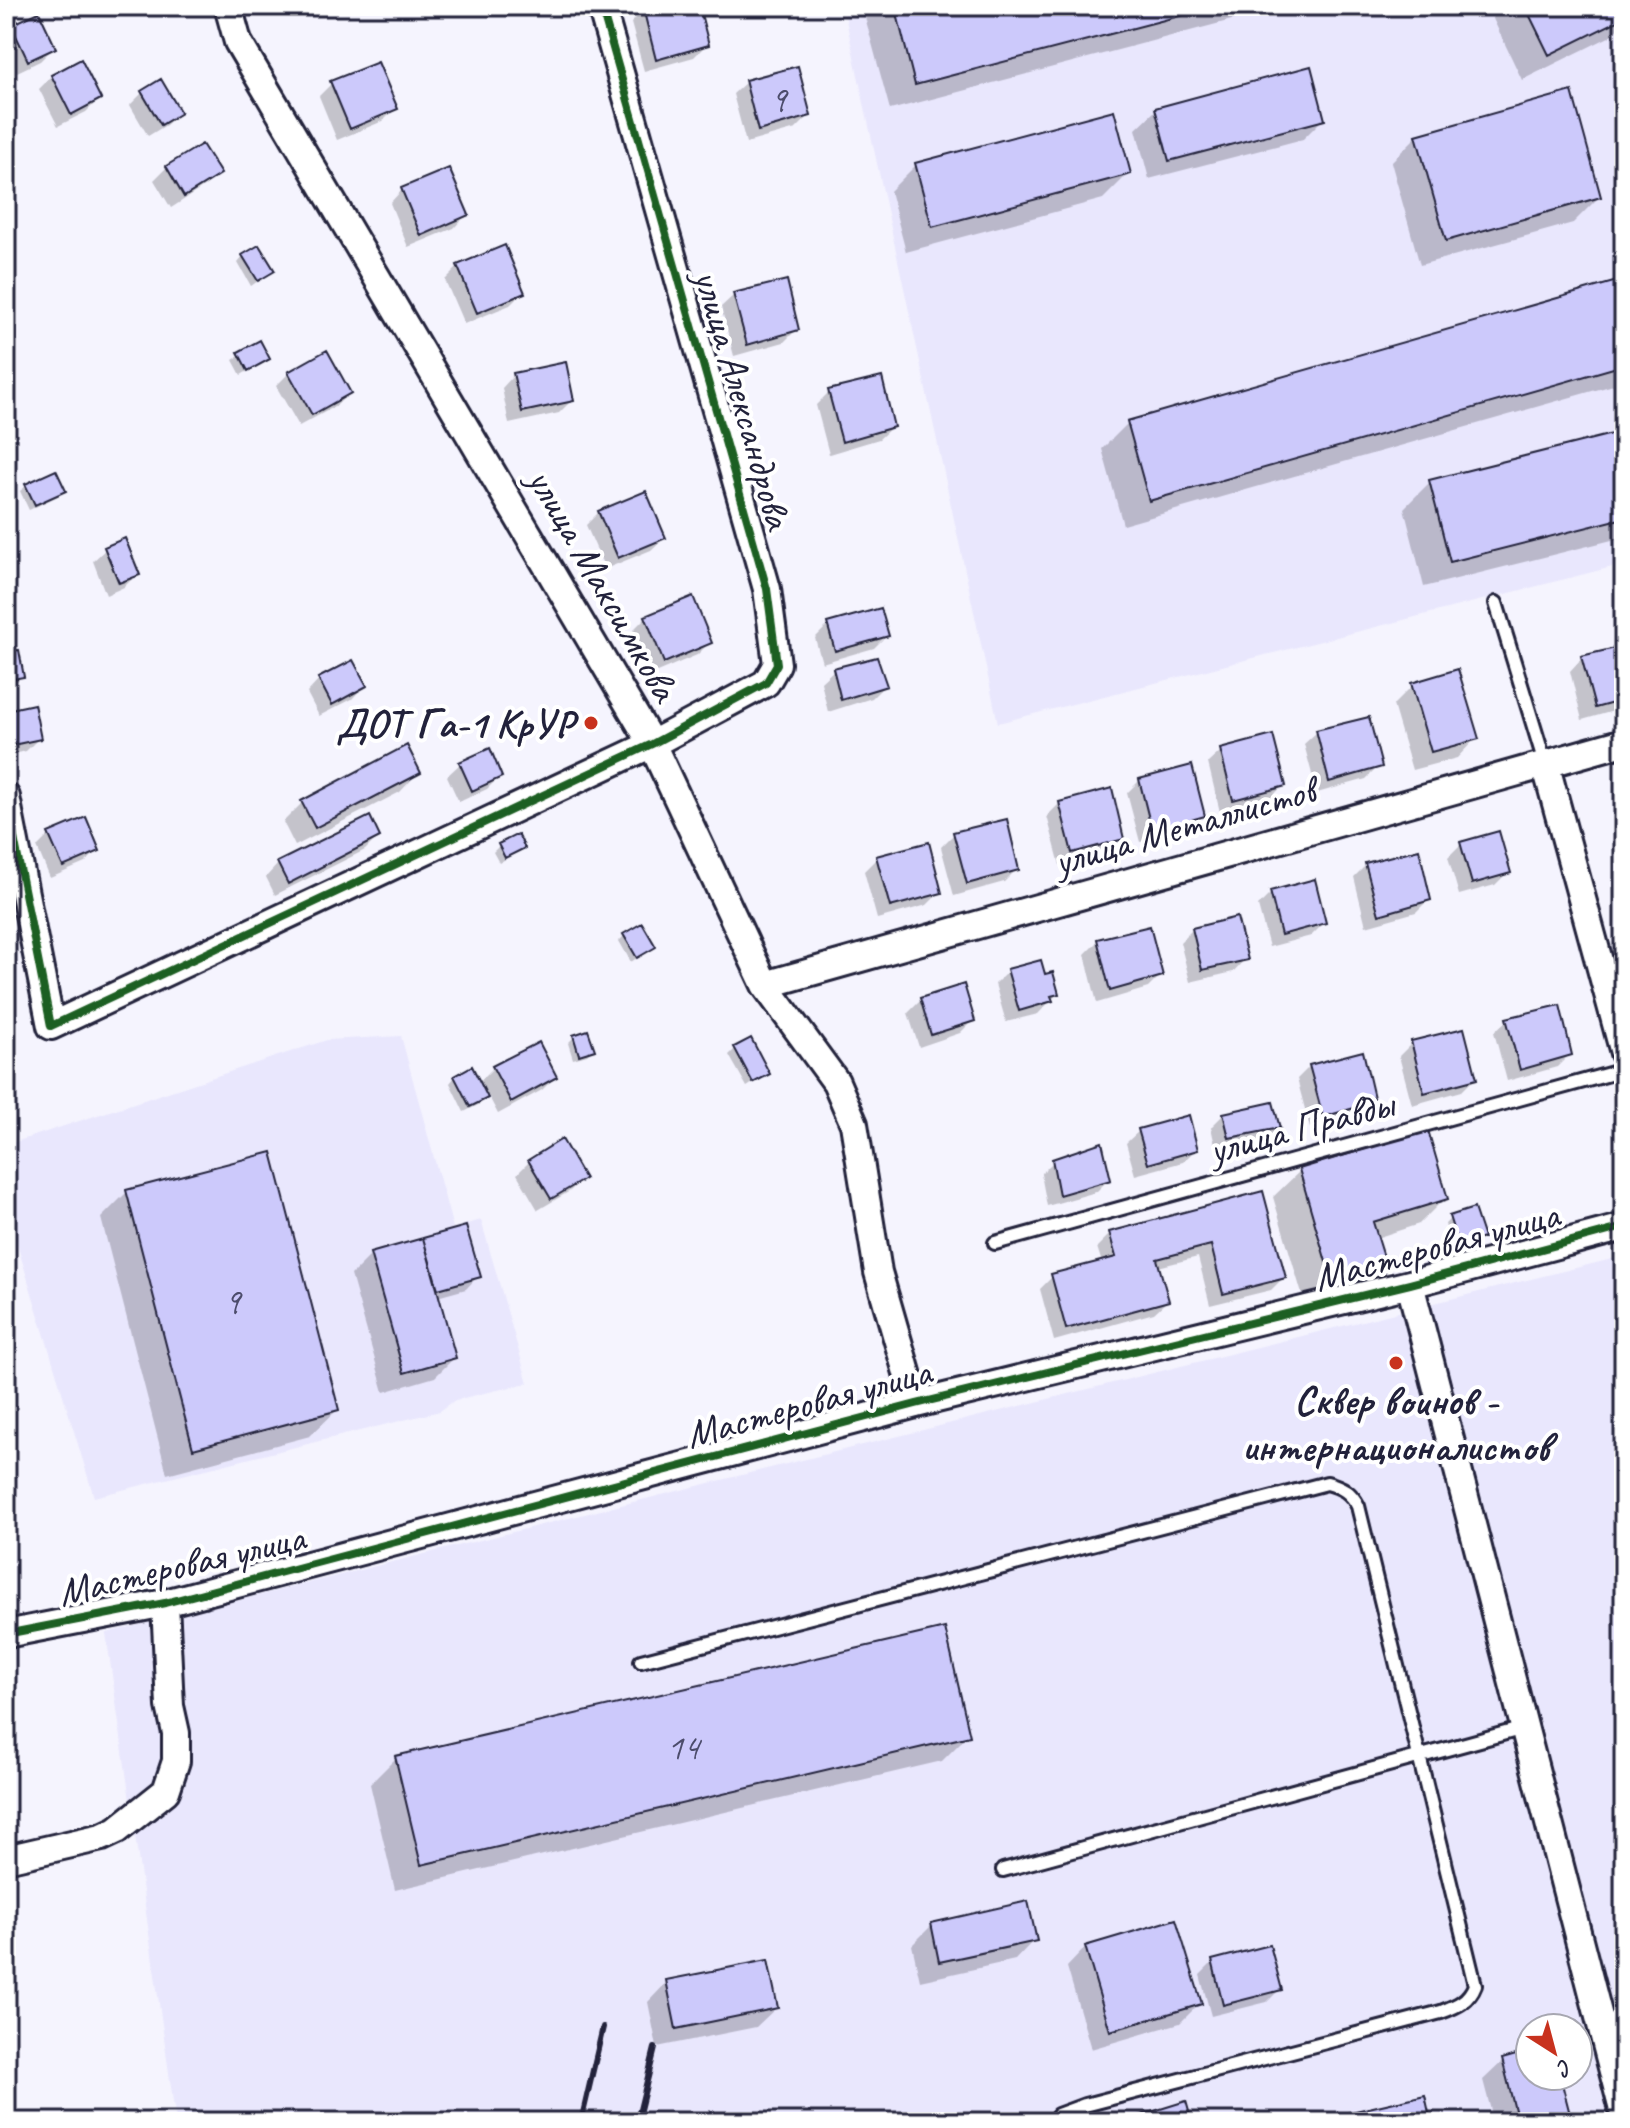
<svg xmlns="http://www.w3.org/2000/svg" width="1630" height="2128" font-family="Caveat,sans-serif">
  <rect width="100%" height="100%" fill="#f5f4fe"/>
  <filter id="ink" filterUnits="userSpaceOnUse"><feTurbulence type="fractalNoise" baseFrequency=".0125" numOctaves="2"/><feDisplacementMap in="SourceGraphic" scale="16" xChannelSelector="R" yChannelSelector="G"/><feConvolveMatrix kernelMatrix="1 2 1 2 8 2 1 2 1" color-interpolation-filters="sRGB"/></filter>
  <g filter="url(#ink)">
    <path fill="#e9e7fd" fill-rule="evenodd" d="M843,6H1624V564L998,723Z
      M401,1036L453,1228L481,1220L528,1383L455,1400L440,1411L94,1497L6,1208V1145L327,1040Z
      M1624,1256V2122H176L106,1633ZM1530,2028H1578V2076H1530Z"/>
    <path fill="#0003" d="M659,6H697L707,44L694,57L644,71L631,23L644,10Z
      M862,6H1269L1262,12L890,110Z
      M1487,6H1624V23L1609,37L1522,80Z
      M12,26L53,48L40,61L15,73L6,53V32Z
      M52,76L99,99L86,112L58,126L39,89Z
      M746,82L809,116L796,129L746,143L733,94Z
      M332,83L396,108L383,121L337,140L319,96Z
      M142,93L179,113L166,125L148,136L130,105Z
      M1156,110L1323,119L1303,139L1149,179L1136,129Z
      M1417,136L1599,197L1573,223L1420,265L1391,162Z
      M916,165L1129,173L1103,199L906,252L890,191Z
      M167,167L218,174L205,186L171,208L154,180Z
      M402,190L466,215L454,228L408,247L390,203Z
      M243,257L272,271L251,286L238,263Z
      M458,267L523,292L510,305L464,324L445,280Z
      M1624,281V382L1123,525L1102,449L1128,423Z
      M734,295L797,329L784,342L734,356L721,307Z
      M259,343L268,359L241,375L233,360Z
      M289,373L349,393L336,406L299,426L276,386Z
      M514,375L572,400L559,413L509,424L502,388Z
      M829,392L892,427L879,439L829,454L816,405Z
      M1624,433V537L1424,587L1404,508L1430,482Z
      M26,486L63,490L58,496L29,510L20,491Z
      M599,512L664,538L651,550L605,569L586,525Z
      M106,549L137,574L124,587L106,595L93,561Z
      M646,617L710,642L697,655L652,674L633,630Z
      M828,625L887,635L874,648L822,663L815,638Z
      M1624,648V708L1582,720L1570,671L1582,658Z
      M6,654L22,676L16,682L6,684Z
      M834,670L884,686L872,698L828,712L821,682Z
      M319,680L364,686L352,699L319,716L307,693Z
      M1413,685L1476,738L1457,758L1412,770L1393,705Z
      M32,706L39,738L26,751L6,756V712Z
      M1317,732L1379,766L1366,779L1317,793L1304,744Z
      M1221,751L1283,785L1271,798L1220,812L1208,763Z
      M460,764L500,776L487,789L459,802L447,776Z
      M419,772L400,792L295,846L283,822L302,803Z
      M1140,780L1203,815L1190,828L1140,842L1127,793Z
      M1060,803L1122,838L1109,851L1060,865L1047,816Z
      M50,834L98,850L85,863L50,878L37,847Z
      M954,834L1017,869L1004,882L954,896L941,847Z
      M378,837L365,850L275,895L266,877L278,864Z
      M1461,844L1508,872L1495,885L1459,895L1448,857Z
      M499,846L523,848L499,863L493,852Z
      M877,858L940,892L927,905L877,919L864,871Z
      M1366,865L1429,899L1416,912L1366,926L1354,877Z
      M1271,893L1324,923L1311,936L1269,947L1258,906Z
      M1193,929L1245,959L1233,972L1190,982L1180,942Z
      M625,935L653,947L631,962L619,941Z
      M1098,941L1160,976L1148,988L1097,1003L1085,954Z
      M1008,971L1043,977L1057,994L1038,1014L1006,1022L995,984Z
      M1624,983V1083L1602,1004Z
      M921,1000L973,1020L960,1033L919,1047L908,1013Z
      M1507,1020L1570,1054L1557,1067L1507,1081L1494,1032Z
      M574,1037L593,1049L587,1055L573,1059L568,1043Z
      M1412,1043L1475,1078L1462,1091L1412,1105L1399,1056Z
      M735,1049L768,1073L747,1087L729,1055Z
      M1310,1066L1373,1101L1360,1114L1310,1128L1297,1079Z
      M493,1068L555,1077L542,1090L498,1114L488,1095L480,1104L464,1112L450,1083L455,1077L478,1083Z
      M1224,1114L1278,1128L1265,1140L1216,1150L1211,1127Z
      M1139,1131L1196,1149L1183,1162L1135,1175L1126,1143Z
      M1426,1133L1445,1198L1419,1224L1376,1238L1386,1270L1360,1296L1307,1311L1273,1197L1300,1171Z
      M530,1161L583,1178L570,1191L538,1210L517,1174Z
      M1054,1161L1109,1179L1096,1192L1047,1206L1041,1174Z
      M127,1192L337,1410L310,1436L167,1474L101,1218Z
      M1261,1193L1284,1277L1271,1290L1210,1305L1198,1257L1158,1267L1167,1301L1154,1313L1054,1341L1040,1289L1053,1276L1102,1263L1097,1247L1110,1234Z
      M1451,1218L1481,1237L1475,1243L1452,1250L1445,1224Z
      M424,1240L478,1276L466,1289L437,1297L454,1358L435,1377L384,1392L351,1275L371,1255Z
      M968,1735L942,1761L395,1890L370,1784L396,1758Z
      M932,1925L1034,1940L1015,1960L920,1981L912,1945Z
      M1086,1947L1199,2004L1180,2023L1091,2049L1067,1967Z
      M1213,1962L1280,1989L1267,2002L1211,2016L1200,1975Z
      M667,1982L776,2008L756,2027L657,2047L648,2002Z
      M1530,2053V2076H1558L1570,2122H1494L1483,2080L1503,2061Z"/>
    <path fill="#ccc9fb" stroke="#22223b" stroke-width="2" d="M651,6H699L709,45L656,60L643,8Z
      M895,6H1218L915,85Z
      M1525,6H1624V18L1549,55Z
      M39,12L56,48L28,61L11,25Z
      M81,59L101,99L71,115L51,75Z
      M378,62L398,109L350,129L330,81Z
      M798,66L811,116L758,131L745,80Z
      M1311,66L1325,120L1169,161L1155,108Z
      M161,79L181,113L161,125L141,91Z
      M1572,91L1601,197L1446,241L1416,135Z
      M1114,110L1131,174L932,227L915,163Z
      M202,144L221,174L184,197L166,166Z
      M449,168L469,215L421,236L401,188Z
      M259,245L275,271L258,281L242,255Z
      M505,245L525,293L477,313L457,265Z
      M1624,279V365L1149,501L1127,421Z
      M787,280L799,330L747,345L733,293Z
      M260,340L270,359L248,371L238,352Z
      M327,350L351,393L312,415L288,372Z
      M566,362L574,401L522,412L513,373Z
      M882,377L894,427L842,442L828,390Z
      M1624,431V518L1450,562L1429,480Z
      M56,470L66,491L35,505L25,484Z
      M646,491L666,538L618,558L598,511Z
      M125,538L140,575L119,583L104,547Z
      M693,596L712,643L664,663L645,616Z
      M881,608L889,636L835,651L827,623Z
      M1624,646V700L1595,708L1581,656Z
      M19,650L24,677L6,680V652Z
      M877,657L887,686L841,700L833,668Z
      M353,660L367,686L332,705L318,678Z
      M1458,669L1479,739L1431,752L1411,683Z
      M34,704L41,739L8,746L6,710Z
      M1369,717L1382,767L1329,782L1316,730Z
      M1273,735L1286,786L1233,800L1220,749Z
      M407,745L421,773L315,828L301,801Z
      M490,748L502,777L472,791L459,762Z
      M1192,765L1205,816L1152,831L1139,779Z
      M1112,788L1124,839L1072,853L1059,802Z
      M370,816L380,837L288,884L277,862Z
      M86,817L100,851L63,867L48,833Z
      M1007,819L1019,870L967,884L953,832Z
      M1499,831L1511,873L1472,884L1460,842Z
      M518,834L525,848L505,858L498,844Z
      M929,842L942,893L890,907L876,856Z
      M1419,849L1431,900L1379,915L1365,863Z
      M1315,879L1326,923L1281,935L1270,891Z
      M1237,917L1248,960L1202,970L1192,928Z
      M642,923L656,947L637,958L623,934Z
      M1150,926L1163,976L1110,991L1097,939Z
      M1041,960L1045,974L1053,972L1059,994L1051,996L1053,1001L1019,1011L1007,969Z
      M964,984L975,1021L931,1035L920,998Z
      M1560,1005L1572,1055L1520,1070L1506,1018Z
      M1464,1028L1477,1079L1424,1093L1411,1041Z
      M588,1030L595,1050L579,1055L573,1035Z
      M751,1038L770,1074L753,1083L734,1047Z
      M539,1042L557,1077L511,1102L492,1066Z
      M1363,1051L1375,1102L1323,1117L1309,1065Z
      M472,1066L488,1098L470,1107L454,1076Z
      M1273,1102L1280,1128L1229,1138L1223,1113Z
      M1189,1115L1198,1150L1148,1164L1138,1129Z
      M1428,1130L1448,1199L1373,1222L1388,1270L1333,1286L1299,1169Z
      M562,1139L585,1179L551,1199L528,1160Z
      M1102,1142L1111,1180L1059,1195L1052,1159Z
      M272,1152L339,1410L193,1449L126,1190Z
      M1263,1191L1286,1278L1223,1294L1211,1245L1157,1259L1169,1301L1066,1329L1051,1274L1116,1257L1109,1232Z
      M1474,1208L1484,1238L1458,1245L1449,1216Z
      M466,1226L481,1277L438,1289L423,1238Z
      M423,1238L456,1358L404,1373L370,1253Z
      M945,1628L970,1736L421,1865L395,1756Z
      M1028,1901L1037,1941L939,1962L931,1923Z
      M1176,1919L1202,2004L1110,2031L1085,1946Z
      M1270,1945L1282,1990L1223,2005L1212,1960Z
      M768,1960L778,2008L676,2029L666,1980Z
      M1530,2051V2076H1560L1572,2122H1518L1502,2059Z
      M1425,2095L1431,2122H1308Z
      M1186,2101L1192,2122H1140L1138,2116Z"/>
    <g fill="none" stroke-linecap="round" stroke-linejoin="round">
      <g stroke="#22223b" stroke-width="18">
        <path id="service" d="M1496,603L1545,763
          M995,1243L1624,1070
          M641,1661L1327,1483C1342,1487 1351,1492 1358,1506L1475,1985C1469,2001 1457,2006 1441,2012L1085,2105L1058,2115L1053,2122
          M1003,1870L1524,1728"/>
      </g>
      <g stroke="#22223b" stroke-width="32">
        <path id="minor" d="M228,6L238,42L652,744L765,985L836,1082L854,1124L878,1272L916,1404
          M1545,763L1624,1053
          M6,797L51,1026L652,744L766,683L777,664L767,589L601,6
          M765,985L1624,742
          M1410,1284L1624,2114
          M6,1634L165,1603L916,1404L1410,1284L1624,1227
          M6,1859L102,1837L117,1830L166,1791L176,1761V1733L170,1706L165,1603"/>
      </g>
      <use href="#service" stroke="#fff" stroke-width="12"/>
      <use href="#minor" stroke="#fff" stroke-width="26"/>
      <path stroke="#22223b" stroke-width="6" d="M581,2122L603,2027
        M637,2122L655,2048"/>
      <g stroke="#fff" stroke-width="13">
        <path id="cycleway" d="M6,797L51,1026L652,744L766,683L777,664L767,589L601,6
          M6,1634L165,1603L916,1404L1410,1284L1624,1227"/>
      </g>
      <use href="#cycleway" stroke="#1b5e20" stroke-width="8"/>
    </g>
  </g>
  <g fill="#c8321e" stroke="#fff" stroke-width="3">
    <circle cx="591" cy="723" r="8"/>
    <circle cx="1396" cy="1363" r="8"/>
  </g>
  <g text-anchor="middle" stroke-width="8" stroke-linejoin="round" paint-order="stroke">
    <g font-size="36" fill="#4c4c6b">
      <text x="778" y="111">9</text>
      <text x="232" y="1313">9</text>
      <text x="683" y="1759">14</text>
    </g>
    <g font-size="40" fill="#22223b" stroke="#fff">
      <text transform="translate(744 399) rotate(74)" y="14">улица Александрова</text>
      <text transform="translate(604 584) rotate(60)" y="14">улица Максимкова</text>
      <text transform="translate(1184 825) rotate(-16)" y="14">улица Металлистов</text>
      <text transform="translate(1301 1126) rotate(-15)" y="14">улица Правды</text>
      <text transform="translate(1436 1245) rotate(-15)" y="14">Мастеровая улица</text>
      <text transform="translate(808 1402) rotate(-15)" y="14">Мастеровая улица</text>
      <text transform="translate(181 1564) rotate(-13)" y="14">Мастеровая улица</text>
    </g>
    <g font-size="40" font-weight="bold" fill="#22223b" stroke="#fff" text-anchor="end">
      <text x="575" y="737">ДОТ Га-1 КрУР</text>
      <text x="1396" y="1414" text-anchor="middle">Сквер воинов -<tspan x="1396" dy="46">интернационалистов</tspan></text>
    </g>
  </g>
  <rect width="1630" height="2128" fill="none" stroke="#fff" stroke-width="32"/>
  <rect x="16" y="16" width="1598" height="2096" fill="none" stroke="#22223b" stroke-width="3" filter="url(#ink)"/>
  <g transform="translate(1554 2052) rotate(144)"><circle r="38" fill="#ffffff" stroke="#a7a7b1" stroke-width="2"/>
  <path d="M0-6L14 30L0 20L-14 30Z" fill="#c8321e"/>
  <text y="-12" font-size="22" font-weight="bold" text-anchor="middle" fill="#22223b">С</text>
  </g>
</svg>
